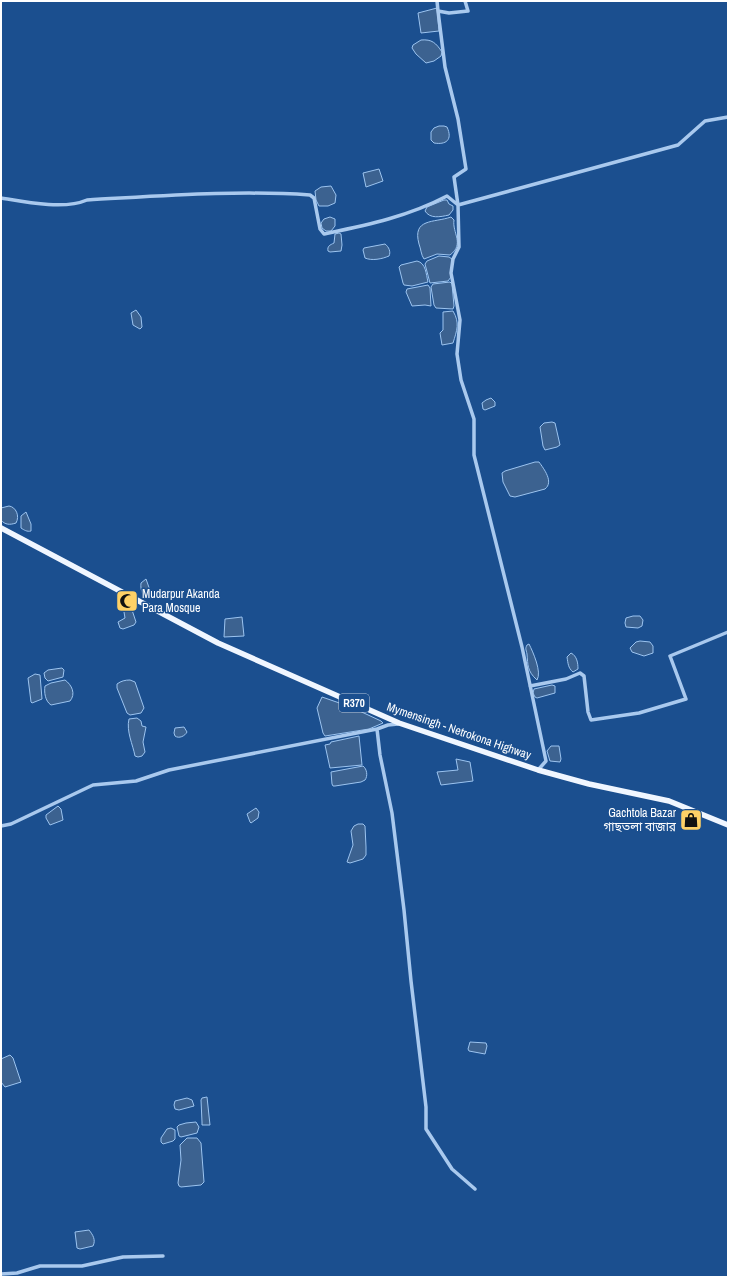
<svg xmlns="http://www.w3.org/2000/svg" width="729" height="1278" font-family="'Archivo Narrow','Noto Sans Bengali',sans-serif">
  <rect width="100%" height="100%" fill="#1b4f8f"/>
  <path fill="#3c6290" stroke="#9cc4f0" d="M437,8L439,31L421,33L418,13Z
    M421,40C432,39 436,43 442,52L441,56L434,61L426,63L416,54L412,48L413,45Z
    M439,126H444L447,127C453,140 446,145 434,143L431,140V132L434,128Z
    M379,169L383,181L366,187L363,173Z
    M331,186L336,195L335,203L328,206H319L316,200L315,191L321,187Z
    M444,200H447L449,204L453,206V210L449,215C440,217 430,219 425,211L427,207Z
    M330,217L335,219V226L331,231H326L322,228L321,223L324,219Z
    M451,217L454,220C452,233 465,244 450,255L437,254L424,259C421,255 421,249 419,244C412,218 434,223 451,217Z
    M339,233L341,234L342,245L341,251L330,252L328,251C327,246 330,245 334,243L335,234Z
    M385,244C389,247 391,252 389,256C382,259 372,261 365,258L363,250L364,248Z
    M439,256L449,257L452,259L451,277L448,281L430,283L425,264L427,261Z
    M417,261C426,263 426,274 428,282L412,286L404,285L403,283L399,267L401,265Z
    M450,282L452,284L454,306L453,309L436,308L434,305L431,287L433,284Z
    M428,285L430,288L431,306L425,305L412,306L406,292L407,289Z
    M136,310L141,317L142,327L140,329L133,325L131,313Z
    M453,311C460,323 457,330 453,343L442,345L440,333L443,330V312Z
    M491,398L495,402V406L485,410L483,409L482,403L486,400Z
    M552,422L555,423L560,445L557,447L545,450L543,446L540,427L544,423Z
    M535,462H539C544,469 554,482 545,489L515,497L510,496L503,482L502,473L505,471Z
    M9,506C16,507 20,516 16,523C10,525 5,525 1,520V508Z
    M26,512L31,524V531C27,532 24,530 21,528V516Z
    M146,579L152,596V598C143,600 140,590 141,583Z
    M123,606L131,607L136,622L134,625L123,629L120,628L118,622L125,618Z
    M640,616L643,620L642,626L638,628L626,627L625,623L626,618L633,616Z
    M242,617L244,636L224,637L225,619Z
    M640,641L650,642L653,646V653L644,656L632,652L630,648L636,642Z
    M529,644C533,652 542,672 537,680C527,671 528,665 527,654C526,649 525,649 527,645Z
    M571,653C577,656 578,663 578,669L573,672C568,668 568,663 567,657Z
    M62,668L64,670L63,677L48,681L45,678L44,673L48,670Z
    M35,674L40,675L42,699L32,703L31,702L28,678Z
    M65,680C72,685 76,694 70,701L51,705C45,701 44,692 45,686L51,683Z
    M130,680L135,682L144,708L141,713L130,715L127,713L117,688V684C121,681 125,680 130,680Z
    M552,685L555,686V693L537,698L535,697L533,693L534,689Z
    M322,697L351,707L381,721L383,723L369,729L325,736L323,733L317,708Z
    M137,718L141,721L142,726L146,727L143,742L145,752L142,756L138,757L135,756C133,745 126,731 129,719Z
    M184,727L187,732C185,736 179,739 175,736L174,733L175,728Z
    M359,736L362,765L330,768L325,745L330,744L331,742Z
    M551,746H559L561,759L560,762L550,761L547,751Z
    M456,759L470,762L473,781L441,785L437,772L458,770Z
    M363,766C367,769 368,776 365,780L361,782L335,786H333L332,784L331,772Z
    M58,806L61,809L63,820L50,825L46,818V815Z
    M256,808L259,812L258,818L251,823L250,822L247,814Z
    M358,824H363L365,826L366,847V855L363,859L350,863L347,862L353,845L351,831L354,826Z
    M470,1042L486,1043L487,1046L485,1054L469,1051L468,1049Z
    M10,1055L13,1058L21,1082L5,1087L1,1082V1059Z
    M207,1097L210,1125H202V1122L201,1100L202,1098Z
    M187,1098L192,1100L194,1106L179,1110L175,1109L174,1105L175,1101Z
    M196,1122L199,1127L197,1133L181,1137L179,1136L177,1127L179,1125L186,1123Z
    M171,1128L175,1130V1139L173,1141L163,1144L161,1142V1138L167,1129Z
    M187,1138H197L201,1143L204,1182L201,1185L181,1187L179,1186L178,1183L181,1160L180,1145Z
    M89,1230C93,1235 96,1240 93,1246L80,1249L77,1248L75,1232Z"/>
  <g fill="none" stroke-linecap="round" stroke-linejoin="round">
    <path stroke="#a9c9ee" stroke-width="3.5" d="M437,1L438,11
      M465,1L468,11L449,13L438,11L445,67L458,119L466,169L454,177L458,205L459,247L453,259L451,273L460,320L457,354L461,380L474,419V455L522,647L546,761L538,770
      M1,198C25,202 64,210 87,200C161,196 236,190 310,195L314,198L320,229L324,234C367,225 407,217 447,196L458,205L678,145L705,121L728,117
      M530,686L566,679L580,673L584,676L588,712L591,720L639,713L686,699L670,656L728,632
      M377,729L380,755L392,813L404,910L411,981L426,1107V1129L452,1169L475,1189
      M1,826L11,824L93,785L136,781L169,770L377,729L388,725L398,724
      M1,1274L17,1273L40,1266H82L123,1257L163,1256"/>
    <path stroke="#f0f6ff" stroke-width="5.5" d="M1,528L218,643L399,723L538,770L589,784L669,801L728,825"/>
  </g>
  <defs>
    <g id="mosque-square" transform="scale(1.15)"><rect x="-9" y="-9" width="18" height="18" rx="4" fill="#ffd166" stroke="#1b4f8f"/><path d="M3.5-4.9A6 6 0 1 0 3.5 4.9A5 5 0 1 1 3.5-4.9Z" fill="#111"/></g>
    <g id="shop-square" transform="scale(1.15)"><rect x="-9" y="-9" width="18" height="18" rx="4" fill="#ffd166" stroke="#1b4f8f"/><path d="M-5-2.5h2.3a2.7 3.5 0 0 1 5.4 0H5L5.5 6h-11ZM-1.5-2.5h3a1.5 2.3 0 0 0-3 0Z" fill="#111"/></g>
  </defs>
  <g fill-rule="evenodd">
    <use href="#mosque-square" x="127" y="601"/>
    <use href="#shop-square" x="691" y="820"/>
  </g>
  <g text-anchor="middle" stroke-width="3" stroke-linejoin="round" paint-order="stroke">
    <rect fill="#1b4f8f" stroke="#bbcadd" stroke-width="1" x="339" y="694" width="30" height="18" rx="3"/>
    <g font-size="11" font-weight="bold" fill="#fff">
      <text x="354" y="707">R370</text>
    </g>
    <g font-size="12" fill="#fff" stroke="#1b4f8f" text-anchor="start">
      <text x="142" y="598">Mudarpur Akanda<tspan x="142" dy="14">Para Mosque</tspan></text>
      <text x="676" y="817" text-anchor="end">Gachtola Bazar<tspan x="676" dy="14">গাছতলা বাজার</tspan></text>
    </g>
    <g font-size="12" fill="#fff" stroke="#1b4f8f">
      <text transform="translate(459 731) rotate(19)" y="4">Mymensingh - Netrokona Highway</text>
    </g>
  </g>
  <rect width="729" height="1278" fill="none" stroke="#ffffff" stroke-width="4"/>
</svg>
